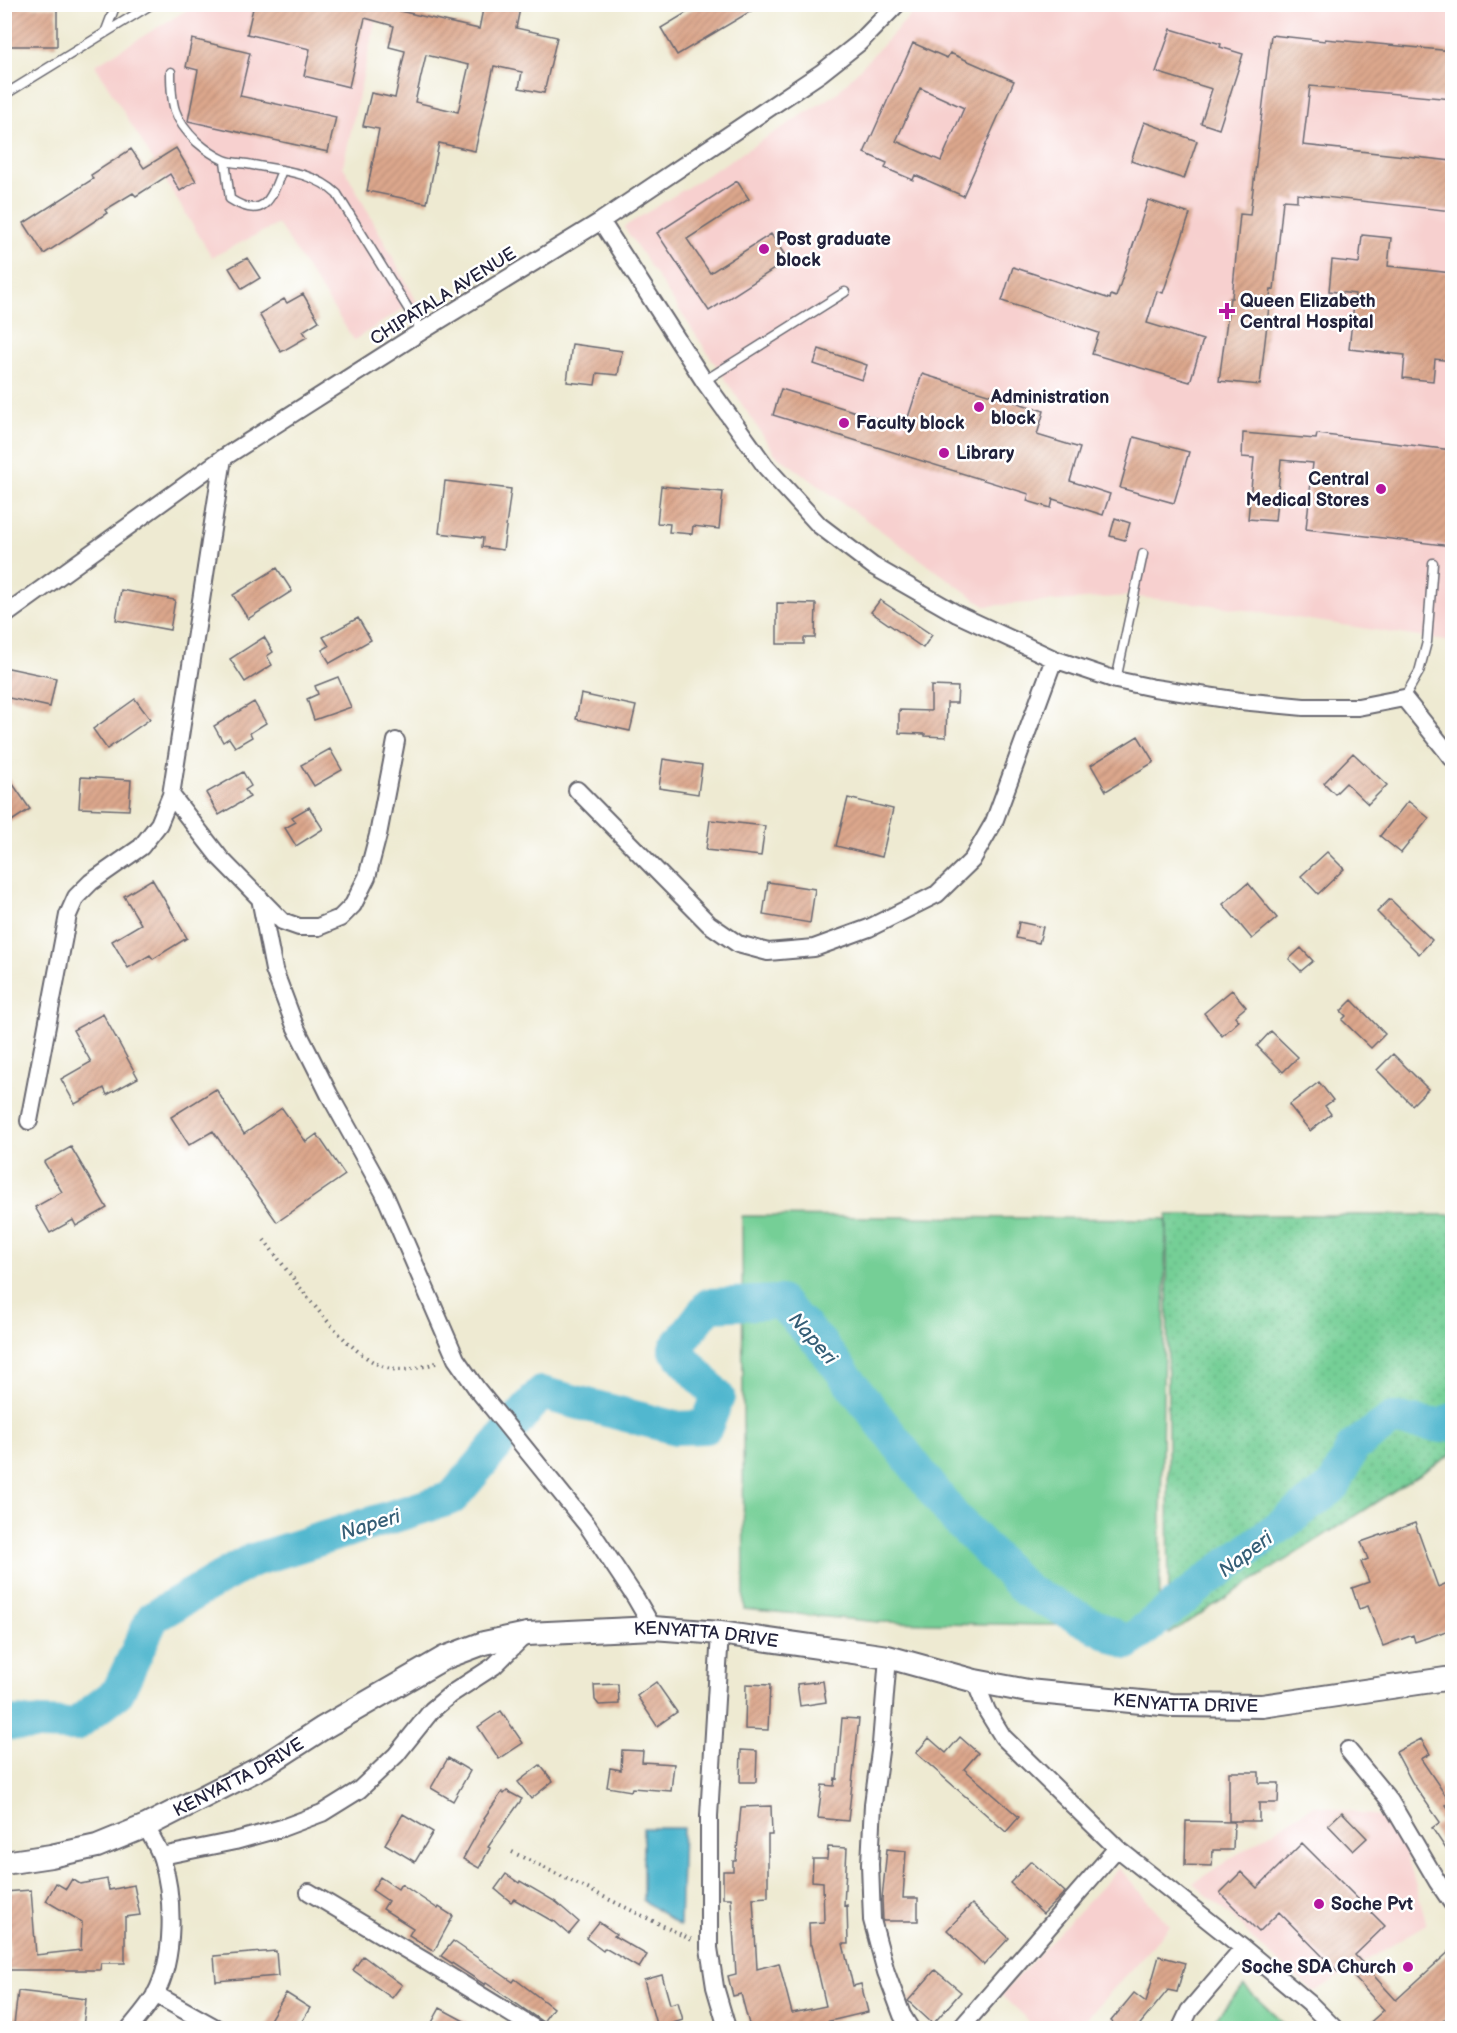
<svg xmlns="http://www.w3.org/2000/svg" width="1457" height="2033" font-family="'Balsamiq Sans',sans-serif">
  <defs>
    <pattern id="grass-dots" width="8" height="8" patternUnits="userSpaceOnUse" patternTransform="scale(1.5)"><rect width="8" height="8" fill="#74cf96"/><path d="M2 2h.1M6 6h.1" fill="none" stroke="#64b182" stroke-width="1.8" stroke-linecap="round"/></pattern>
    <pattern id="building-hatch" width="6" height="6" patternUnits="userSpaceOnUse" patternTransform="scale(1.5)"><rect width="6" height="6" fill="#dca78c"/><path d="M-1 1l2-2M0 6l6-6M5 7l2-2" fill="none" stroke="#bc8f7a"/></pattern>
  </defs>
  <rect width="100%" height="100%" fill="#fff"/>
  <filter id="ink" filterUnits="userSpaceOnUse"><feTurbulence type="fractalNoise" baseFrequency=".0167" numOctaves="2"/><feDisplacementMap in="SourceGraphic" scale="12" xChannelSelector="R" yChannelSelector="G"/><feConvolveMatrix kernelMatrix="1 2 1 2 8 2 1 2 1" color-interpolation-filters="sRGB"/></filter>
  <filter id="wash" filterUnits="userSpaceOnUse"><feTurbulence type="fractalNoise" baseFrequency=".008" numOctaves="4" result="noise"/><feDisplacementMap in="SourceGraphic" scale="24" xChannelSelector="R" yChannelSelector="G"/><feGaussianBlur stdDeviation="1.35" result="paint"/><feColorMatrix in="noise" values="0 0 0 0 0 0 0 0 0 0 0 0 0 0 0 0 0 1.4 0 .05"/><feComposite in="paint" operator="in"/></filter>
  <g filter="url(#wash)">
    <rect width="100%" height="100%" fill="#eeead2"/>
    <path fill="#f7d0cf" d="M195,5H379L343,166L418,304L406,307L354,340L278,224L212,257L95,65Z
      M920,5H1452V642L1212,605L1128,596L985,606L775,454L624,227L836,94Z
      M1314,1805L1396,1819L1427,1924L1314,1992L1252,1939L1244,1928L1193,1883Z
      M1119,1868L1170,1926L1078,2028H1036L1001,1995Z"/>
    <path fill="url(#grass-dots)" stroke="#4b7868" stroke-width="1.5" d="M1167,1215H1452V1454L1169,1634Z"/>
    <path fill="#74cf96" stroke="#4b7868" stroke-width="1.5" d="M742,1216L1166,1219L1159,1627L879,1622L744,1609Z
      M1244,1986L1288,2028H1207Z"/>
    <path fill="#51b7cf" stroke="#3a6c85" stroke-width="1.5" d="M643,1828H683L680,1926L643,1900Z"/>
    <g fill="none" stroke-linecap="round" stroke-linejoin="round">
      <path stroke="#51b7cf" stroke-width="34" d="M4,1723L75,1725L118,1692L153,1617L250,1561L452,1498L541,1393L676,1428L706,1427L718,1397L675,1349L709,1305L780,1302L820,1343L954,1517L1027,1591L1128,1643L1206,1581L1334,1486L1353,1447L1393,1419L1442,1426L1452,1420"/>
    </g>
    <g id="blocks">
      <path fill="url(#building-hatch)" fill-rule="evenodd" d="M254,4H369L479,29L484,4H521L516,28L557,37L544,93L519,88L522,72L494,66L475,151L439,143L427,203L367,191L379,129L363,126L371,93L395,98L405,51L389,47L394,26L365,18L349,87L304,76L310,49L247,34ZM426,55L469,65L458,112L415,102Z
        M701,4H763L677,55L661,28Z
        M4,7H57V46H4Z
        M1171,29L1221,44L1220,47L1243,54L1219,129L1201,123L1212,89L1156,72Z
        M1271,35L1325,41V39L1452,51V99L1310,86L1303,145L1452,161V211L1297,194V201L1283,200L1274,290L1271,289L1260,385L1219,381L1230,298H1232L1240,214L1250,215Z
        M192,39L250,53L240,96L336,117L328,152L188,121L198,70L186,67Z
        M913,43L947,58L950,53L1014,81L963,196L915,175L913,180L885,168L887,163L864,153ZM920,88L964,108L941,161L896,141Z
        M1144,122L1197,141L1184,179L1131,161Z
        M176,148L196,181L180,191L170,174L136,196L133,193L105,210L107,213L44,254L24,223L93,179L91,175L131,149L144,168Z
        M737,181L749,199L687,239L710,273L771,234L788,260L709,311L657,233Z
        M1148,200L1190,214L1163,293L1157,291L1147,323L1203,340L1190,382L1092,354L1099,333L1002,301L1013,267L1110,299L1111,295L1116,297Z
        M1362,235L1391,238L1388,266L1452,273V361L1435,359L1433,381L1403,378L1405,355L1349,349L1355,294L1329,291L1332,260L1359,263Z
        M247,258L260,278L242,289L229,268Z
        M303,294L319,321L303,331L307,337L281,352L259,314L284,299L287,303Z
        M572,344L622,351L618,375L597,373L595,385L567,382Z
        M819,349L867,365L862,380L814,364Z
        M922,374L1044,411L1037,435L1080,448L1070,481L1110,494L1103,515L1053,499L1051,508L1027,501L1029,494L773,415L781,389L905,427Z
        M1243,433L1316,439L1317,434L1452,450V546L1306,529L1313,463L1281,460L1275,521L1248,519L1254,458L1242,457Z
        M1134,437L1189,452L1174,503L1120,488Z
        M445,481L511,489L503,550L482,547L483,538L439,533Z
        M661,486L723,492L719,529L693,526L692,534L669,532L670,524L657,523Z
        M1115,518L1130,523L1125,540L1110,536Z
        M277,568L292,591L248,619L233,595Z
        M121,590L175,600L170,630L116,620Z
        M880,600L932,635L923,648L871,612Z
        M777,603L816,604L815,638H804V644H777Z
        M358,618L371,640L330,663L322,650L329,646L323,637Z
        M264,637L273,652L267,656L272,665L245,682L230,659Z
        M4,667L56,678L50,707L4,697Z
        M338,677L351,707L314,720L307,699L318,694L315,686Z
        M931,686L958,687L957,703H947L946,737L925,736V734L899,733V710L931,711Z
        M581,694L636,706L630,731L576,719Z
        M135,699L150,719L107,749L93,729Z
        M254,702L266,723L250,733L252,737L235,747L229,738L223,742L214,726Z
        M1138,736L1154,762L1106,791L1091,765Z
        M330,749L342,770L314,786L301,765Z
        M1353,753L1387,785L1368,804L1346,783L1335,794L1324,783Z
        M663,759L702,765L698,794L659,788Z
        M4,771L30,809L4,826Z
        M243,772L251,786L245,790L250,797L219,815L206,793Z
        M81,777L131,780L129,810L79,808Z
        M848,798L893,809L882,857L836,846Z
        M1408,801L1429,818L1401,853L1380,836Z
        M309,807L323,829L296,846L285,828L296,822L292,817Z
        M710,820L765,826L761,856L706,850Z
        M1327,852L1344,869L1318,894L1301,876Z
        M152,879L187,938L153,959L150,955L128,968L112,941L141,924L124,896Z
        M768,882L815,889L810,923L763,915Z
        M1248,883L1277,918L1252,939L1223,904Z
        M1390,899L1432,940L1419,954L1377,912Z
        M1019,922L1043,927L1039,943L1016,938Z
        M1301,948L1313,961L1301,971L1289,959Z
        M1232,990L1246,1007L1235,1016L1239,1021L1222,1036L1204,1013Z
        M1352,1000L1385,1034L1371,1048L1342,1020L1346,1016L1341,1011Z
        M103,1014L138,1078L107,1095L104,1088L75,1104L61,1079L91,1062L73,1030Z
        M1271,1031L1298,1057L1283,1072L1257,1046Z
        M1393,1054L1428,1089L1412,1105L1377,1070Z
        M1319,1082L1333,1100L1325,1106L1331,1114L1310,1131L1289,1105Z
        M216,1089L244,1134L282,1108L306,1142L317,1134L345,1175L277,1222L213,1131L189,1145L171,1117Z
        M71,1147L107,1208L76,1226L73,1220L50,1233L35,1207L62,1192L44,1162Z
        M1415,1523L1438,1587L1452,1581V1629L1415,1642L1413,1635L1383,1646L1368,1606L1359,1609L1352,1588L1369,1582L1361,1562L1368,1559L1361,1542Z
        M823,1681L826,1702L800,1706L797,1684Z
        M656,1682L677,1712L657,1726L637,1696Z
        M618,1684L619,1704L599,1705L595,1700L594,1685Z
        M746,1684L770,1685L768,1730L745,1729Z
        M501,1711L523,1743L499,1759L478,1727Z
        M842,1718L859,1719L848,1821L818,1818L822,1785L834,1786L835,1778L837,1779Z
        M960,1737L978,1753L964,1769L1019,1817L1006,1832L916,1753L929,1738L946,1753Z
        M1421,1739L1430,1754L1421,1759L1450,1802L1446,1805L1452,1814V1858L1432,1828L1440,1822L1412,1782L1396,1752Z
        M622,1750L643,1751L642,1762L674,1764L671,1791L632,1788L631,1791L607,1787L610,1768L621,1770Z
        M741,1750L757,1751L756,1782H740Z
        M448,1758L470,1771L453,1801L431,1788Z
        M540,1765L553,1781L531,1799L518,1782Z
        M1229,1772H1259V1783H1279L1278,1803H1259V1821H1229Z
        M507,1791L522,1799L488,1847L490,1848L479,1868L463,1859L485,1819L484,1818L502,1792L504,1794Z
        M771,1806L772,1835H768V1897L753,1898L757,1969L779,1963L792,2013L826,2006L812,1945H810L809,1923L824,1922L823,1882L812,1881L813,1859H827L828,1847L847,1848L844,1906L847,1905L848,1944H843L853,1986L861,1984L868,2012L809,2026L810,2028H750L741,1994L733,1996L728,1976L736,1974L731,1898H723V1871H733V1861H736L741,1807Z
        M1342,1812L1367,1838L1353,1851L1328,1825Z
        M403,1814L433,1832L415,1862L385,1844Z
        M1186,1821L1234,1822L1233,1850H1213L1212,1866L1185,1865Z
        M1302,1843L1385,1926L1355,1955L1396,2000L1452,1949V2013L1435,2028H1364L1384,2010L1344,1966L1338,1972L1279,1912L1259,1932L1220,1893L1241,1872L1257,1888Z
        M887,1849L906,1851L903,1898H918V1921H883L882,1899Z
        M1031,1861L1065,1892L1043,1914L1010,1883Z
        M506,1874L519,1883L520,1881L556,1902L579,1922L569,1934L553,1920L552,1921L514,1899L511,1902L495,1889Z
        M380,1877L398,1889L401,1884L438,1909L439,1907L453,1916L434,1951L409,1935L413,1928L383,1909L388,1901L372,1890Z
        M72,1879L80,1884L107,1879L109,1890L134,1885L140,1915L125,1917V1963H101L100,1970H4V1960H10L7,1927H4V1892L31,1890L36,1955L81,1950L82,1922L46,1901L56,1883L66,1889Z
        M972,1904L1009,1938L984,1965L947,1930Z
        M599,1922L616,1934L614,1936L647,1955L639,1968L605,1948L603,1951L586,1938Z
        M453,1941L513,1982L515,1979L553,2008L543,2022L486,1983L485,1985L441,1956Z
        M276,1951L278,1976L216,1981L214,1956Z
        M363,1956L402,1985L392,1998L353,1970Z
        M1159,1956L1185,1963L1177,1992L1168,1990L1137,2028H1120L1111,2021L1134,1993L1146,2002Z
        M935,1970L961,1992L933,2024L908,2001Z
        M662,1975L670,2004L678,2002L683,2020L657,2028L644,1980Z
        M18,1991L86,1999L83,2028H43L14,2025Z
        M286,1993L310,2008L298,2028H265Z
        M440,2008L477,2028H429Z"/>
    </g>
  </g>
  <g filter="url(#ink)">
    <use href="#blocks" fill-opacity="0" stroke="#696870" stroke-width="1.5"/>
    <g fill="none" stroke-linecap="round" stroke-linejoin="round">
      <g stroke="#696870" stroke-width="11">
        <path id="lane" d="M105,33L116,4
          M171,72C171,104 173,119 197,142C204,148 215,156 224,160C231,163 240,163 247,164C278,170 313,171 337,194L422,331
          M4,95L152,4
          M225,161L230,199C264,221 271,199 282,170
          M704,381L845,292
          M1116,680L1143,554
          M1404,698L1419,672L1427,642L1433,563"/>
      </g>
      <g stroke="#696870" stroke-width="20">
        <path id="street" d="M601,221L704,381L766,467L819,525L873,566L957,614L1054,659L1116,680L1154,688L1240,701L1304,707H1358L1404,698L1452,758
          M4,616L223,458L422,331L601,221L821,73L859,43L897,4
          M577,790L709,924L738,944L768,952L814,948L869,928L937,894L972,860L994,822L1054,659
          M171,795L220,858L282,921L299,927H318L340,918L353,905L367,877L378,835L396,741
          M260,898L274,970L295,1026L329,1094L384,1193L456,1359L477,1389L587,1525L635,1597L653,1628
          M29,1121L68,915L76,897L91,882L141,847L159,824L171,795L223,458
          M720,1633L709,1816V1948L715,1987L727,2028
          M888,1657L881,1744L873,1804L870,1864L872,1920L886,1972L902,2015L910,2028
          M975,1681L987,1711L1003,1737L1117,1848L1243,1948L1309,2003L1334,2028
          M1348,1750L1390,1801L1437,1881L1452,1903
          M162,1856L235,1841L282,1828L322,1813L359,1790L396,1755L432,1710L451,1694L494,1666L526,1634
          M309,1892L430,1964L534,2028
          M155,1994L216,2028
          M130,2028C138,2018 148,2007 155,1995C175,1959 174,1898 162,1859C159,1848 151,1837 146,1826
          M961,2028L1117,1848
          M1181,2028L1189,2011L1243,1948"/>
      </g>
      <g stroke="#696870" stroke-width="26">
        <g id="secondary">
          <path id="s1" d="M4,1863L51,1856L97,1846L146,1826L264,1766L323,1728L444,1658L484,1643L527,1634L653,1628L720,1633L888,1657L975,1681L1028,1691L1172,1705L1262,1706L1452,1678"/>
        </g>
      </g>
      <path stroke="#696870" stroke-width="4" stroke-dasharray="1.5 4.5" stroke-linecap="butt" d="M264,1240C292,1275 347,1360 391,1369C408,1372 424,1366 440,1362
        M512,1852L692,1940"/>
      <use href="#lane" stroke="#fff" stroke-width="8"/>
      <use href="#street" stroke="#fff" stroke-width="16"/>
      <use href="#secondary" stroke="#fff" stroke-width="22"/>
    </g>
  </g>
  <g fill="#b5179e" stroke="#fff" stroke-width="2">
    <circle cx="764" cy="249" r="6"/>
    <path d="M1224 302h6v6h6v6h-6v6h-6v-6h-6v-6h6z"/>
    <circle cx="979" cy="407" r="6"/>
    <circle cx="844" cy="423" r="6"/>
    <circle cx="944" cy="453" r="6"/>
    <circle cx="1381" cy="489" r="6"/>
    <circle cx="1319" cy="1904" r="6"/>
    <circle cx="1408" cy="1967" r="6"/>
  </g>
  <g text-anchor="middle" stroke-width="5" stroke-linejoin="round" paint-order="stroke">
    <g font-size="18" font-weight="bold" fill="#22223b" stroke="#fff" text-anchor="start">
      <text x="776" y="245">Post graduate<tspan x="776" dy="21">block</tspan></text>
      <text x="1240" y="307">Queen Elizabeth<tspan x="1240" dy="21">Central Hospital</tspan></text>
      <text x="991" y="403">Administration<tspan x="991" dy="21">block</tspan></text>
      <text x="856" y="429">Faculty block</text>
      <text x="956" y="459">Library</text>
      <text x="1369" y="485" text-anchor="end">Central<tspan x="1369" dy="21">Medical Stores</tspan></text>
      <text x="1331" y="1910">Soche Pvt</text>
      <text x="1396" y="1973" text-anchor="end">Soche SDA Church</text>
    </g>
    <g font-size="18" fill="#22223b" stroke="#fff">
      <text transform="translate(443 296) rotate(-32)" y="6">CHIPATALA AVENUE</text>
      <text dy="6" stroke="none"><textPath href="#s1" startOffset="756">KENYATTA DRIVE</textPath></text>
      <text dy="6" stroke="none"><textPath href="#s1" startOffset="1242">KENYATTA DRIVE</textPath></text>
      <text dy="6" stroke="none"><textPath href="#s1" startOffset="252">KENYATTA DRIVE</textPath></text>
    </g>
    <g font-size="20" font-style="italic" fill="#355e76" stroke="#fff">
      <text transform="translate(813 1338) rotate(49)" y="7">Naperi</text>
      <text transform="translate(370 1524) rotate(-17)" y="7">Naperi</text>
      <text transform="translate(1245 1554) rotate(-37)" y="7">Naperi</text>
    </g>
  </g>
  <rect width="1457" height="2033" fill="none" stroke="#fff" stroke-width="24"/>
</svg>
